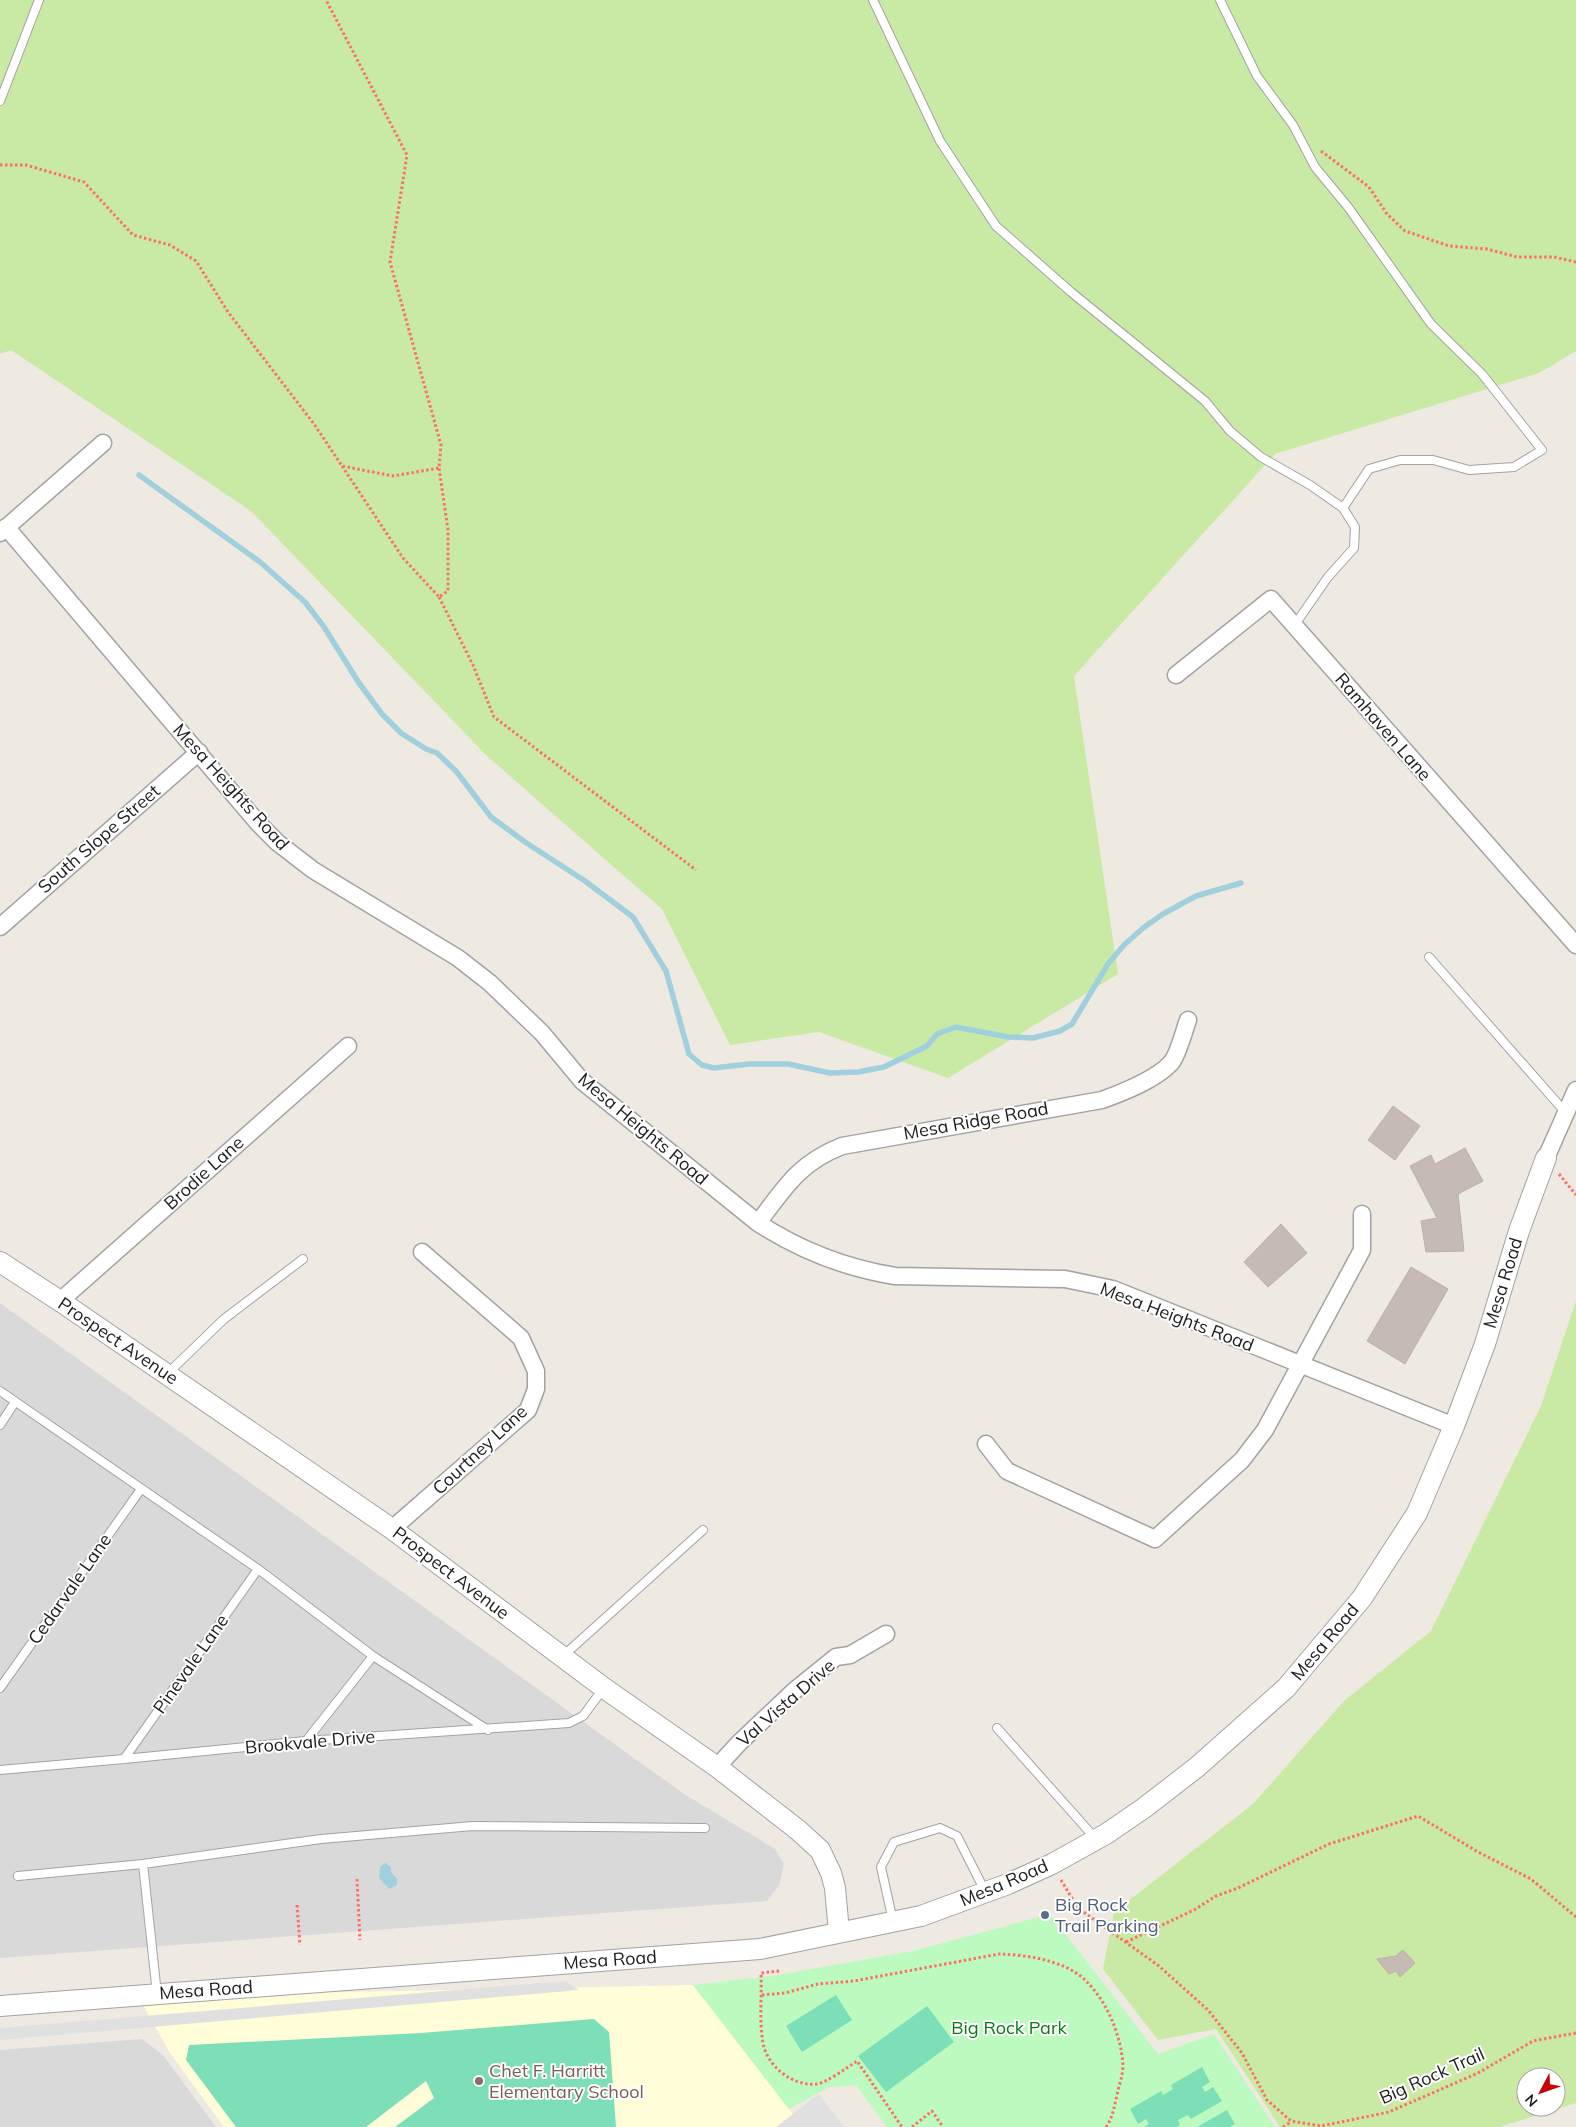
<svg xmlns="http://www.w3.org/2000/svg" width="1576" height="2127" font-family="Mulish,sans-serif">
  <rect width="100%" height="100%" fill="#eee9e1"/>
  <path fill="#dad9d9" d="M0,1303L684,1794L775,1849L784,1864L779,1885L767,1901L0,1958Z
    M142,2039L163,2055L216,2127H0V2050Z"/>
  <path fill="#fffed9" d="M693,1985L803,2127H224L170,2053L138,1996Z"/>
  <path fill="#c8eaa5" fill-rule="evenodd" d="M0,0H1576V351L1539,373L1275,454L1074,676L1118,974L948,1078L819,1032L730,1045L662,909L485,754L251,511L11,350L0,354Z
    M1576,1301V2103L1499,2127H1280L1216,2029L1158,2040L1103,1969L1114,1912L1253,1804L1344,1701L1431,1631L1541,1406ZM1526,2077H1556V2107H1526Z"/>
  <path fill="#bcfac0" d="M1050,1914L1158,2054L1214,2034L1275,2127H887L856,2085L829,2087L789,2109L693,1985L778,1975L913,1951Z"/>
  <path fill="#7cdfb7" d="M836,1995L852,2020L802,2052L786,2026Z
    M927,2006L954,2042L886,2092L858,2056Z
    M594,2019L609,2032L616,2127H395L434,2098L426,2081L366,2127H236L186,2060L189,2045L421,2033Z
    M1202,2067L1210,2082L1202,2087L1205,2092L1213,2087L1222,2101L1191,2119L1188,2115L1178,2120L1180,2125L1177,2127H1144L1149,2124L1146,2119L1138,2124L1130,2109L1161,2091L1163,2095L1173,2089L1171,2085Z
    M1227,2110L1235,2124L1230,2127H1197Z"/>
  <path fill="#e0e0e0" d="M565,1981L579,1990L0,2040V2028Z
    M819,2094L844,2127H776Z"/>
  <path fill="#a0d0dd" d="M385,1863L391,1867V1872L397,1879V1885L389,1889L379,1878L380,1867Z"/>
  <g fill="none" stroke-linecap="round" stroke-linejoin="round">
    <path stroke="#a0d0dd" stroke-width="5.5" d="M139,475L260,562L305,602L324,627L359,683L382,714L401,733L426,749L437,753L456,771L491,817L525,842L585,881L633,917L666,971L689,1054L702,1065L714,1068L749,1064H788L830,1073L858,1072L884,1067L927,1046L937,1034L956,1027L1008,1037L1033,1038L1060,1031L1072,1024L1108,964L1124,945L1143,928L1163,914L1196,896L1241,883"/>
  </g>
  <path fill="#c5bbb4" stroke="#bfafa3" d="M1393,1106L1420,1126L1395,1160L1368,1140Z
    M1465,1148L1483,1181L1458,1194L1464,1251L1426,1252L1421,1221L1437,1218L1410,1166L1431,1155L1435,1164Z
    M1281,1224L1307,1253L1268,1287L1244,1262Z
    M1411,1267L1448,1289L1405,1364L1367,1341Z
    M1403,1950L1415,1963L1400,1977L1396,1971L1389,1974L1377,1959L1396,1956Z"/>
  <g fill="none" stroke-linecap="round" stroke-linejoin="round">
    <g stroke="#a3a3a3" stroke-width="10">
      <path id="service" d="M873,0L940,141L996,226L1071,292L1205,401L1230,431L1261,457L1310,485L1343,508L1355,527L1354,548L1328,577L1294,626
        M1220,0L1257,76L1293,125L1315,167L1348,207L1431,324L1482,374L1542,450L1514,467L1469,470L1433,460H1400L1369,469L1343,508
        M0,101L39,0
        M1429,957L1566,1113
        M167,1374L224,1319L303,1259
        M0,1391L258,1569L373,1656L488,1730
        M0,1425L15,1402
        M563,1656L703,1530
        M0,1688L141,1489
        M997,1728L1095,1838
        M306,1741L373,1656
        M124,1759L258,1569
        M0,1770L124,1759L306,1741L569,1723L583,1716L603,1689
        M18,1876L143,1864
        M893,1921L881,1867L894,1842L940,1828L957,1836L985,1891
        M157,1994L143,1864L321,1839L473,1826L705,1828"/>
    </g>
    <g stroke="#a3a3a3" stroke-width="19">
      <path id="minor" d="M6,527L258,823L278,843L313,870L458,958L490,983L542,1033L582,1081L758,1223C801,1251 845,1268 895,1276L1065,1279L1113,1289L1454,1426
        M0,533L103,443
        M1176,675L1271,599L1576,945
        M0,927L199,752
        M1546,1158L1576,1090
        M758,1223C785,1187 799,1163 842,1146L1102,1100C1124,1092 1155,1080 1171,1063C1178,1055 1184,1031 1188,1020
        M60,1301L348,1046
        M986,1444L1007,1471L1155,1539L1242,1460L1265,1430L1362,1250V1214
        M392,1529L528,1410L536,1389V1371L521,1338L422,1252
        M717,1767L739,1743L794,1691L836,1657L850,1655L886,1634"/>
    </g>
    <g stroke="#a3a3a3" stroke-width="22">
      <path id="tertiary" d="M0,1262L60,1301L392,1529L604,1688L717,1767L798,1830L820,1850L831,1873L835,1888L839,1932
        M0,2006L760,1949L921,1916L1008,1884L1052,1864L1106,1834L1144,1808L1197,1767L1286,1688L1362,1598L1417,1513L1454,1426L1485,1344L1519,1231L1546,1158"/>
    </g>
    <path stroke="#fc7163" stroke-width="3" stroke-dasharray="2.5 2.5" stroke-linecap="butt" d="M1321,151L1369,187L1387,214L1405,231L1449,246L1487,249L1517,257H1554L1576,262
      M0,165H26L84,182L133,235L170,245L196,261L228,312L314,424L342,466L393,476L439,468L441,445L390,262L407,155L326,0
      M342,466L403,558L439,597L448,591V530L439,468
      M439,597L473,665L494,717L696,870
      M1559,1174L1576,1195
      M357,1879L360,1940
      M1061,1880L1078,1908L1159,1966L1208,2010L1242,2053L1267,2100L1291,2121L1321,2126L1389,2112L1478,2073L1533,2041L1576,2033
      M297,1905L300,1945
      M1126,1942L1194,1910L1216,1896L1238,1888L1329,1844L1418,1816L1478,1852L1531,1879L1576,1917
      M779,1971L761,1973C762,1996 759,2020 763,2043C767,2066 793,2087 817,2084C826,2083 848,2067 857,2061L902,2127
      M762,1995L785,1993L818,1984L854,1981L999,1954C1027,1955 1064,1960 1085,1980C1107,2001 1121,2035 1123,2065C1123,2075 1119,2085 1117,2095C1114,2107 1113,2117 1106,2127
      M912,2127L932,2111L943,2127
      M1283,2127L1291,2122"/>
    <use href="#service" stroke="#fff" stroke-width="8"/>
    <use href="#minor" stroke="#fff" stroke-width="16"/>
    <use href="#tertiary" stroke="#fff" stroke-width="20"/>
  </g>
  <circle fill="#5c6f8a" stroke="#fff" stroke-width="2" cx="1045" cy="1915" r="5"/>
  <circle fill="#8d6e63" stroke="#fff" stroke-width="2" cx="479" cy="2081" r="5"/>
  <g text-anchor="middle" stroke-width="4" stroke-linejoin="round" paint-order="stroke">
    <g font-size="18" fill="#1c1c1c" stroke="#fff">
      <text transform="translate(1383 727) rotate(49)" y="6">Ramhaven Lane</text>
      <text transform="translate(231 787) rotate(48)" y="6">Mesa Heights Road</text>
      <text transform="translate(99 839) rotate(-41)" y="6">South Slope Street</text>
      <text transform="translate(976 1121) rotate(-10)" y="6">Mesa Ridge Road</text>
      <text transform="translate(643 1129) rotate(40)" y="6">Mesa Heights Road</text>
      <text transform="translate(204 1173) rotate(-42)" y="6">Brodie Lane</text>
      <text transform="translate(1503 1283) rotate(-73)" y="6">Mesa Road</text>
      <text transform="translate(1177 1317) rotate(21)" y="6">Mesa Heights Road</text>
      <text transform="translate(118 1341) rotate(34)" y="6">Prospect Avenue</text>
      <text transform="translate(480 1450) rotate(-43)" y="6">Courtney Lane</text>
      <text transform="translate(451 1573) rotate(37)" y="6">Prospect Avenue</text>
      <text transform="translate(70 1589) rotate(-55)" y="6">Cedarvale Lane</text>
      <text transform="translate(1325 1642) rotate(-50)" y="6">Mesa Road</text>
      <text transform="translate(191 1664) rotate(-55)" y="6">Pinevale Lane</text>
      <text transform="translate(786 1703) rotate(-41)" y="6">Val Vista Drive</text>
      <text transform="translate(310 1742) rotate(-5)" y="6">Brookvale Drive</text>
      <text transform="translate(1004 1883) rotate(-23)" y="6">Mesa Road</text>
      <text transform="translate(610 1960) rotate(-4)" y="6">Mesa Road</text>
      <text transform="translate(206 1990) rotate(-4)" y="6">Mesa Road</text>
      <text transform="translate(1432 2076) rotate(-24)" y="6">Big Rock Trail</text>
    </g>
    <g font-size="18" fill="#4e5e75" stroke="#fff" text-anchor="start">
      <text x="1055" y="1911">Big Rock<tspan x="1055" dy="21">Trail Parking</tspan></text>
    </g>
    <g font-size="18" fill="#097a11" stroke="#fff">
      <text x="1009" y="2034">Big Rock Park</text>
    </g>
    <g font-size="18" fill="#785e54" stroke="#fff" text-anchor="start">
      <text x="489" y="2077">Chet F. Harritt<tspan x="489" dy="21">Elementary School</tspan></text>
    </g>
  </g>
  <g transform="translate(1541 2092) rotate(229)"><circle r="24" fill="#ffffff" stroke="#a4a4a4"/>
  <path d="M0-4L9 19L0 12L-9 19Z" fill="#c80003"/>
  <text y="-8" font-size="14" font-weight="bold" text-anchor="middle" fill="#1c1c1c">N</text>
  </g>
</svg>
